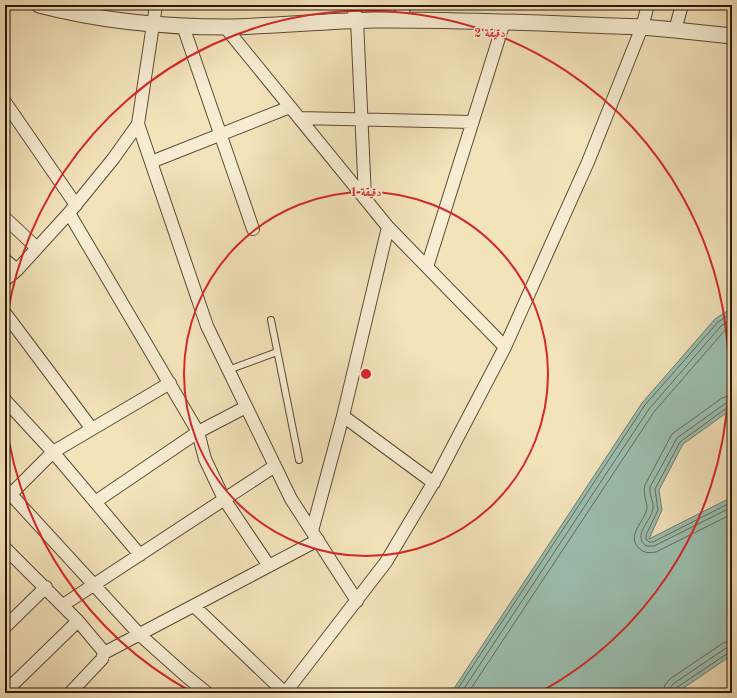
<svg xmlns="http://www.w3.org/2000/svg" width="737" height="698" font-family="'Old Standard TT',Amiri,serif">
  <rect width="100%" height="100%" fill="#f3e3bb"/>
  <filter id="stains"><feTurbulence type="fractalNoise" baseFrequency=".005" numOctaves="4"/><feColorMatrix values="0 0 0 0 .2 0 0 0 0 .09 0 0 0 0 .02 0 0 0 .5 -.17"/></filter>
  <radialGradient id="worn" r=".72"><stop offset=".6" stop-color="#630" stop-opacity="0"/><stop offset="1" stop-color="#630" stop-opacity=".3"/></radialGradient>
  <path fill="#9bbeaf" stroke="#6e7b6b" d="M732,308V409L683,444L659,490L662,510L649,539L732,497V655L676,693H451L642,403L715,319Z"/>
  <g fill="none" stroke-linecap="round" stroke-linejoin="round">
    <path stroke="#636a5a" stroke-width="1" d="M732,395L722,398L672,434L645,485C643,493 646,499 647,507C647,520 623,536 641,550C645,553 650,553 656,552L732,514
      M732,401L726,403L677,438L650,487C649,495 654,502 653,509C651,521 632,535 646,546H654L732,507
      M732,406L728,407L680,442L655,489L658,510L646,535V539L649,542H653L732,502
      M455,693L645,405L718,322L732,313
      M461,693L649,409L721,326L732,319
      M468,693L654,412L725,330L732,326
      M663,693L665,685L670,679L723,643L732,641
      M669,693L670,688L673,684L726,648L732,647
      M674,693L676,688L728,653L732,652"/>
    <g stroke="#5d4a32" stroke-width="8">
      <path id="service" d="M271,320L299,460
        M228,370L277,352"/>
    </g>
    <g stroke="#5d4a32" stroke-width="14">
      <path id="minor" d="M352,5L357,20L365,198
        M397,20L406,5
        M183,26L253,229
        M225,27L388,227L505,347
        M675,30L682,5
        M5,102L76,205
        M299,118L472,122
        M138,124L207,326L291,499L357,601
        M151,162L290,107
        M69,213L198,432L205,459L224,499L269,566
        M5,218L37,248
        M5,260L17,270
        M427,267L504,22
        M5,280L17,270L69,213L113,159L138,124L156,5
        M5,313L92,429
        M5,400L53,452L140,555
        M343,416L434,483
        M5,488L139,634L186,676L207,693
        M5,500L53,452L170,383
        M95,502L198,432L246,407
        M312,531L343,416L388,227
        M5,548L78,621L104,652L102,659L70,693
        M63,605L275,466
        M194,606L285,693
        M5,627L46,587
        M104,653L318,540
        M5,692L78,621
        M285,693L386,562L438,475L505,347L588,162L642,27L648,5"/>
    </g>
    <g stroke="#5d4a32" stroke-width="17">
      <path id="tertiary" d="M39,5C100,21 163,27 226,27C275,26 325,21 374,20C463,19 553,24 642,27L675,30L732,36"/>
    </g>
    <use href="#service" stroke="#f7edd3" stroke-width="6"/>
    <use href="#minor" stroke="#f7edd3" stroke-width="12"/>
    <use href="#tertiary" stroke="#f7edd3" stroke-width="15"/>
  </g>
  <g fill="none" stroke="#d62828" stroke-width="2">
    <circle cx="366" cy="374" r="182"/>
    <path d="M190 691A363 363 0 0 1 5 415M5 333A363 363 0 1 1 542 691"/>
  </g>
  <circle cx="366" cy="374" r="6" fill="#d62828" stroke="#f7edd3" stroke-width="2"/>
  <g font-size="12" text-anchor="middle" font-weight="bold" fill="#d62828" stroke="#f7edd3" stroke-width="3.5" stroke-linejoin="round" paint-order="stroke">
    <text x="490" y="37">2 دقيقة</text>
    <text x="366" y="196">1 دقيقة</text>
  </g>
  <rect width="737" height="698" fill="none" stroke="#f3e3bb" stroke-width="20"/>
  <rect x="6" y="6" width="725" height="686" fill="none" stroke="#2b1704" stroke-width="2"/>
  <rect x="10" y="10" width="717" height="678" fill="none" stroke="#2b1704"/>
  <rect width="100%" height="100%" filter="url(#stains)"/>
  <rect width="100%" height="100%" fill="url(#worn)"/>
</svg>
